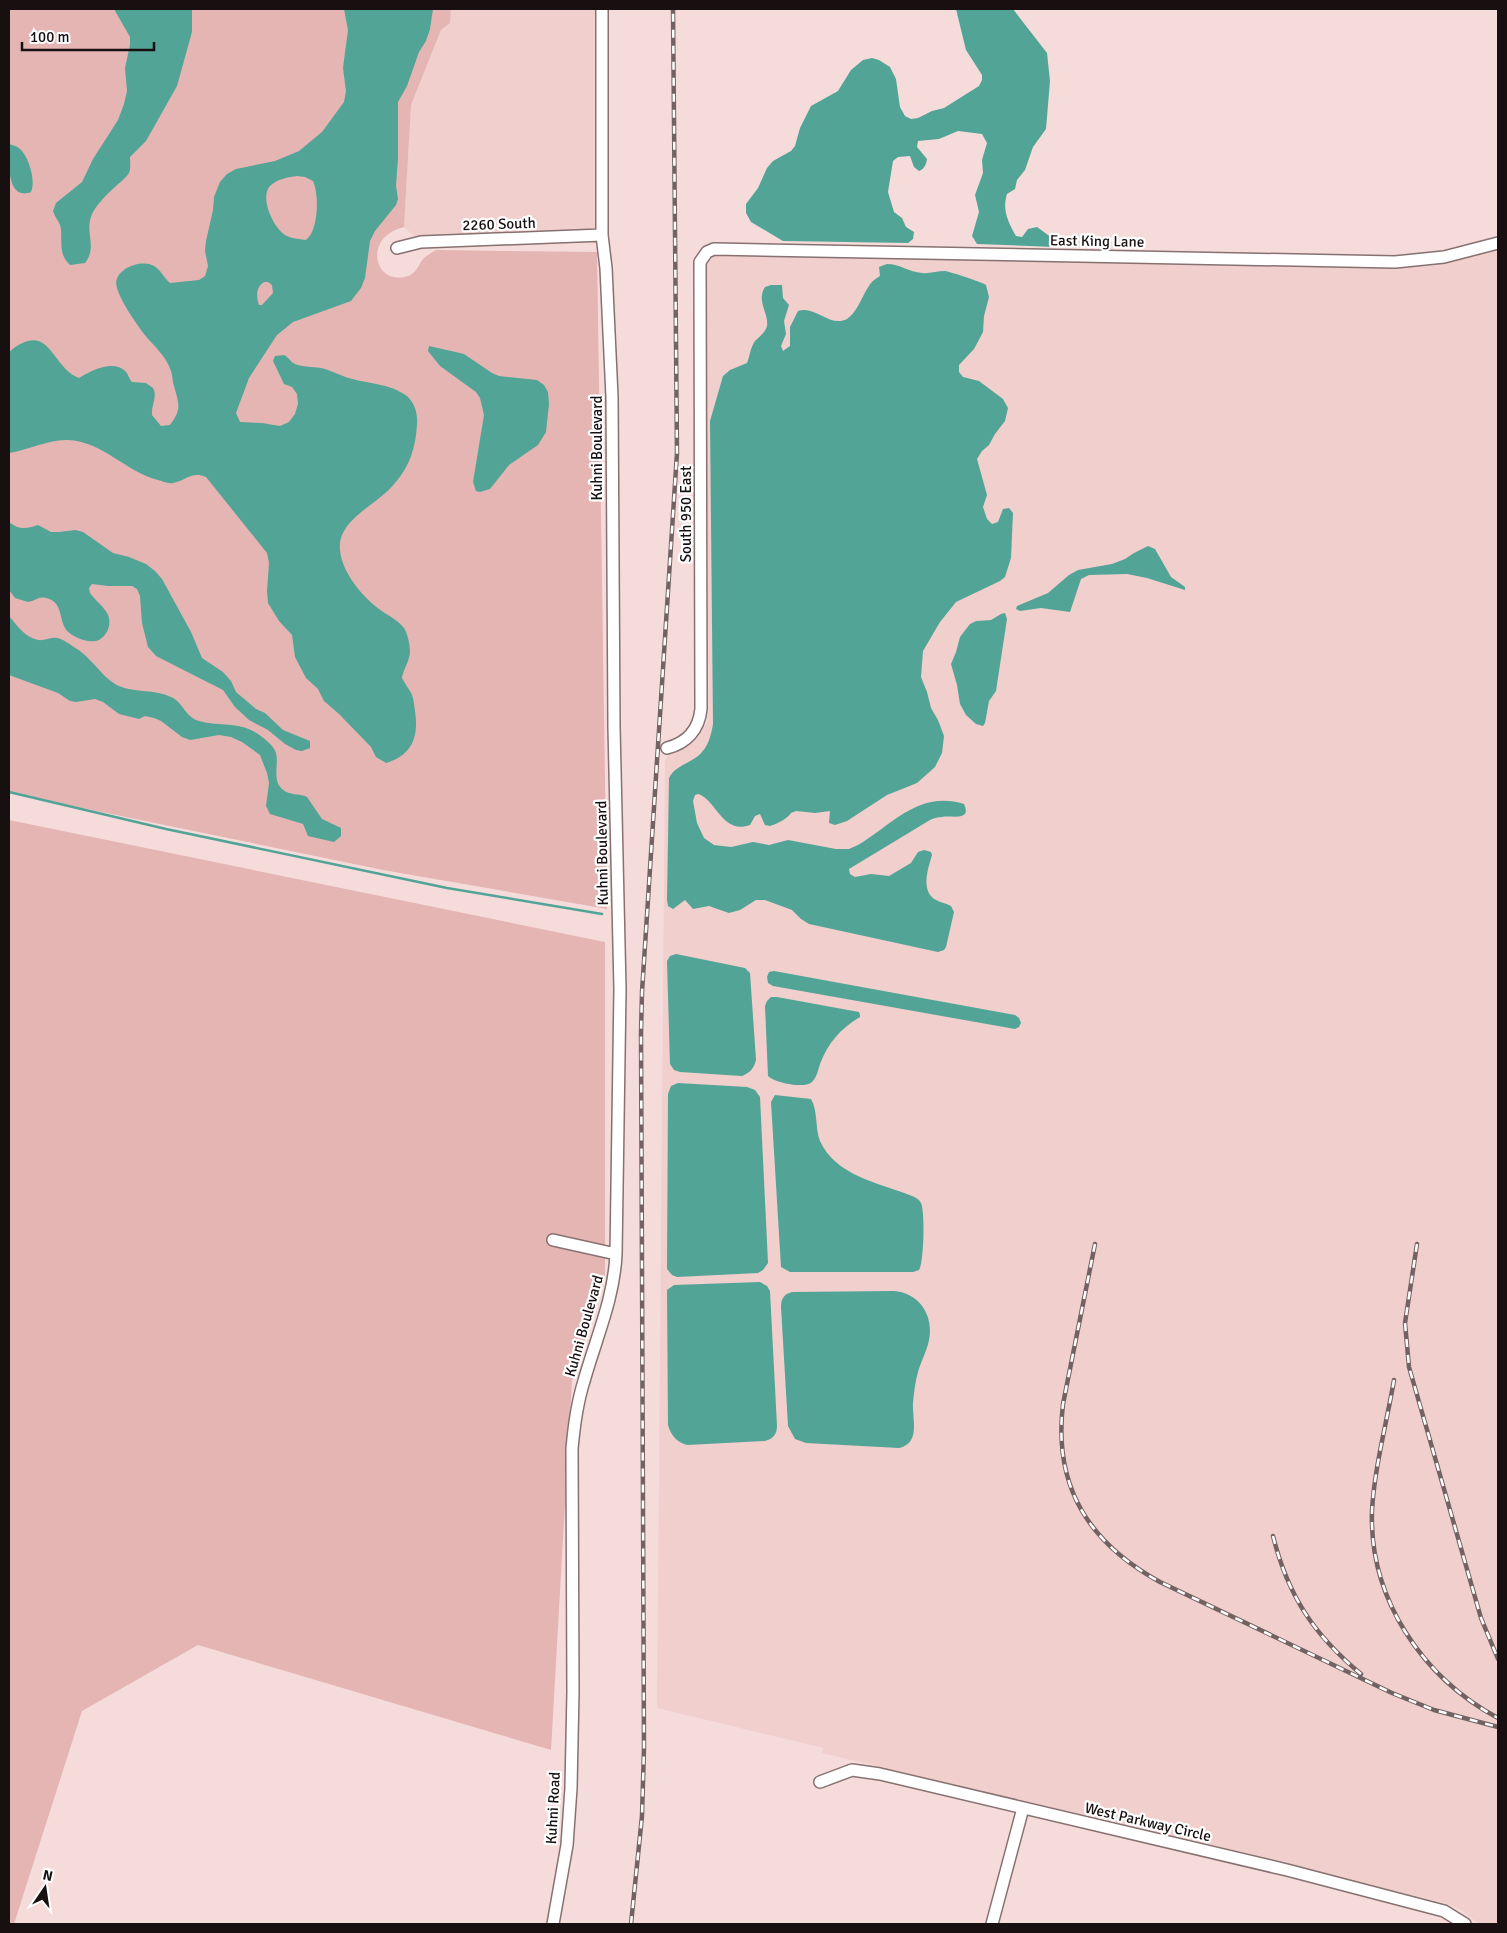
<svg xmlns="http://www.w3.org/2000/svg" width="1507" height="1933" font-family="Signika,sans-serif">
  <rect width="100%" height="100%" fill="#f5dcdb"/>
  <path fill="#f0cfcd" d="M451,9H602V235L421,242L404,227L411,105L441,30L450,23Z
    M1498,249V1924H1479L1461,1910L1445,1903L822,1753L823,1748L657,1708L665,761L669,753L688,746L698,738L707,723L709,711L705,273L707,264L713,257L721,254L1419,265L1457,260Z"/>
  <path fill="#e4b5b3" d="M9,9H451L450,23L441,30L411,105L404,227C362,237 374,287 408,276C416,273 418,266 423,259C427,255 431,253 436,250L597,252L607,909L383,870L9,793Z
    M9,820L605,942V1278L572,1381L551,1750L198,1645L82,1711L14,1924H9Z"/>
  <path fill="#52a497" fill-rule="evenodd" d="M114,9H192V32L177,86L146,141L130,157C130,162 131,169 129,173C126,178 119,183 115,187C107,194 97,204 92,214C84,233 98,246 85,263L70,265C59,255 62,244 61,230C61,223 55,218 53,211L56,203L82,182L93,159L118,120L124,104L127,91L125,68L130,45V37Z
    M344,9H433L430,29L426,41L419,52L407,86L398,102V158L396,186L398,199L396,205L375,231L370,241L365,278L361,288L351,301L293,322L277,335L249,378L236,413L240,422L262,423L280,426L289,422L295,414L298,404L297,394L292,387L284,384L273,361L275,356L284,355C289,357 290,362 295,364C305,368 315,366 325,369C332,371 337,374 343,376C363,384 385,382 404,394C414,400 418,413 417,424C416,446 410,466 395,483C378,505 337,519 340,550C342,573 362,596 379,609C387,615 398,620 404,628C408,634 410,646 410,653C409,662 403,670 402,678C405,684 410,690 412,695C414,700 414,706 415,711C419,737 412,755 386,763L376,757L371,747L339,714L324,701L318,689L306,678L295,657L292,635L279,621L268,603L267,591L269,563L267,553L206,477C191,471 186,481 173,483C169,484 162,481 158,480C126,472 102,441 68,440C49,439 28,450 9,453V352C50,318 51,368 79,378C89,371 114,359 125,371C128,373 129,379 132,382L146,383L153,388C158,397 151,405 152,415L161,426L170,425C182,409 179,404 174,386C172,381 173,376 171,371C166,356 154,346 144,334C136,323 121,302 117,288C111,270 141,258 154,266C161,270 164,278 170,283L199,280L205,276L208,266L205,251L206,241L213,210L214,197L220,182L227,174L236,169L275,161L299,151L322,132L344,102L346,91L343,68L348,30ZM297,176L305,177L313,181C319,194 319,230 306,240C301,239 292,239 287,236C274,230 258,196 271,185C278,179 288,177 297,176ZM264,282H268L272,285L273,293L262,305H259C256,296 256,287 264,282Z
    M956,9H1013L1047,53L1050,81L1046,129L1033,147L1025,170L1017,180L1015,189L1007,194C1002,210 1008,222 1016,236L1022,237L1028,229L1037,227L1055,240L1057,245L1054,247L977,244L972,236L979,212L975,195L983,173L982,160L987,143L982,134L958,131L939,139L918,141L917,147L927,159C926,165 924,169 919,171L914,167L910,156L898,157L893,161L888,192L894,212L902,218L906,227L914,232L913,239L908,243L783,241L751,222L746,213V204L758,188L767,168L773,161L791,151L795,146L800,128L811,106L838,91L851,70L863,60L872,58L879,60L890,67L896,79L900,107L905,116L911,119L918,118L932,111L944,108L979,86L982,80V75L966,50Z
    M9,144C12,145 17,146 20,149C29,157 36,181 31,192C5,202 9,157 9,144Z
    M887,264C900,264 909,272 922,273C929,274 937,271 945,271C951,272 982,282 986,285L989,297L984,316L983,332L974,349L959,365V372L963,377L979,381L1003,399L1008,408L1005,421L995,434L989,445L982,451L977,459L987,495L983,507L987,519L992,524L998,522L1003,509L1009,508L1013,513L1011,558L1005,577L1000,581L956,602L940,622L923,651L921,677L927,692L931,708L938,720L944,736L942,753L935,767L917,783L887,795L847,821L835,825L829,823L830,811L815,813L796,811L791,813C787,819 777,824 770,826L765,825L760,814L755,816L750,825C722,835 716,799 698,794L695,795L693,801L697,823L704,838L714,845L731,847L753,842L769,845L788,840L836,849H849L858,845C893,824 919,790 964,804C972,822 952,815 942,817C938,817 934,818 930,820L849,869L850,874L855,877L871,874L889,876L911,863L918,852L924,850L931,852L932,855C928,869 920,891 936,900C941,903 946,903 951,906L954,912L946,947L944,950L938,952L809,924L801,919L792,910L765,900H756L740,910L729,913L709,906L693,909L685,900L673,909L668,906L667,900L669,778C675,766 688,764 698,756C708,748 711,736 713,724L710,421L723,376L730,370L747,363C750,356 750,348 755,341C760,336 765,333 767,326C769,313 756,301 765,287L771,285H782L783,298L789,305L784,321L786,334L781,346L783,351L790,346V327L798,311C815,305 830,328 847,319C858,312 863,293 871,283C873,280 877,278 880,276L879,267Z
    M429,346L464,354L492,373L499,376L537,380L544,385L548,392L549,404L546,432L538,445L509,465L490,489L480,492L476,491L473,482L484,415L480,398L476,392L440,366L428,351Z
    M9,522C19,530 26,529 38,525L51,532H59L75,530L83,532L113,553L129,557L146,564L155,571L162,579L191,632L202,658L223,672L231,681L236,692L256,709L265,713L283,730L310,741V748L302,751L296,750L285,744L268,730L249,720L235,707L223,690L156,656L148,647L142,623L140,596L137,589L132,586H108L92,584L89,588L90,593C94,599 104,607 107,613C113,623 107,638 96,641C87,643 69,636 65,628C59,617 62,601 46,598C39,596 35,601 28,602L15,598L9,590Z
    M1148,546L1155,549L1171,577L1185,587V590L1147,578L1127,574L1089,575L1081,579L1070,612L1041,608L1020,611L1016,609L1017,606L1048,593L1069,575L1078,570L1112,564L1125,559L1134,553Z
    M1005,613L1007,619L996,691L989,701L985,723L983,726L976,724L966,715L960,704L957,685L951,664L956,652L960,637L970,624L976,621L991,620L1001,614Z
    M9,616C17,625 24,637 38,640C44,641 51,637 57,638C63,639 71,645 77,649C93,659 102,678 119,686C135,693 155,689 171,697C183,702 185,717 199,721C216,726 234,722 251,730C259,734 273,744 276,753C279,764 272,780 282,789C290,796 299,793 307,797L322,819L341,828V836L334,842L308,836L303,824L270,814L266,806L269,783L267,773L260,755L242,742L231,737L219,735L190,740L182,737L161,721L154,718L145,716L139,719L119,714L103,702L95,699L76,702L70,701L58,693L9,675Z
    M676,954L745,968L750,973L756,1060C754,1068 750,1073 742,1076L680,1072L674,1070L670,1064L667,961L670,956Z
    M774,971L1015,1015L1019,1018L1021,1023L1019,1027L1015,1029L773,986L768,983L767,977L769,972Z
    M771,997H777L859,1012L860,1015V1017C840,1029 828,1043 820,1064C818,1070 817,1077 812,1082C804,1089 775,1083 768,1076L765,1006L767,1001Z
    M678,1083L747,1087L755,1090L760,1097L768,1263L763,1270L758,1273L677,1277L672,1275L667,1269L668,1094L671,1086Z
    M775,1095L811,1099C818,1111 815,1128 820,1141C836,1176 879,1183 912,1196C915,1197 919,1199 921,1203C925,1211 924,1263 919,1270L913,1272H790L781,1267L771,1102Z
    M760,1282L767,1286L770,1291L777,1426C777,1434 773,1439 765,1441L687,1445C677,1442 671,1436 668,1425L667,1290L674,1285Z
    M894,1291C919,1293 934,1315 929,1340C927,1351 921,1361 918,1372C915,1382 914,1393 913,1403C912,1419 921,1443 899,1448L806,1443L795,1439L788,1426L781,1307C781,1299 784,1294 792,1292Z"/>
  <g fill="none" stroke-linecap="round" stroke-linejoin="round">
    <path stroke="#52a497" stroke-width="2.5" d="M9,792L166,829L447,888L602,914"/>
    <g stroke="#867170" stroke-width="14">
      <path id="minor" d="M397,248L421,242L602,235
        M667,748C687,743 699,729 701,709L700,262L707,252L714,249L1395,262L1444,257L1498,243
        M553,1240L616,1254
        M820,1782L852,1770L880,1774L1287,1870L1444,1911L1465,1924
        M553,1924L567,1845L571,1788L573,1692L572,1449C574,1426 577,1403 584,1381C596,1338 614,1299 616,1254L620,989L614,727L612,397L606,268L602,235V9
        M992,1924L1023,1808"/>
    </g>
    <use href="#minor" stroke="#fff" stroke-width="11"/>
    <g stroke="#726362" stroke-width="4.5">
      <path id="rail" d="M1095,1244L1063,1404C1053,1487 1089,1543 1160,1582L1392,1693L1434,1710L1498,1727
        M1417,1244L1405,1323L1409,1367L1481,1618L1498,1659
        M1394,1380C1387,1421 1374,1470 1372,1511C1369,1599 1423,1678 1498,1718
        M1273,1536C1288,1596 1314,1635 1361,1674
        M631,1924L642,1816L644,1748L641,1034L642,992L677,453L673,9"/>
    </g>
    <use href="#rail" stroke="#fff" stroke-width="2.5" stroke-dasharray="8" stroke-linecap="butt"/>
  </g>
  <g text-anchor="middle" stroke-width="4.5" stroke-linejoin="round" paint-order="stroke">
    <g font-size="15" fill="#181010" stroke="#fff">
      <text transform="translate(499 224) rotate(-2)" y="5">2260 South</text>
      <text transform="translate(1097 241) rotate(1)" y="5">East King Lane</text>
      <text transform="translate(597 448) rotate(-90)" y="5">Kuhni Boulevard</text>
      <text transform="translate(686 514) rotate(-90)" y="5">South 950 East</text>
      <text transform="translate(602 853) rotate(-91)" y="5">Kuhni Boulevard</text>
      <text transform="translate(584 1326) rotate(-74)" y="5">Kuhni Boulevard</text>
      <text transform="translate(553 1808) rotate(-87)" y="5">Kuhni Road</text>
      <text transform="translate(1148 1822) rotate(13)" y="5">West Parkway Circle</text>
    </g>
  </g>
  <rect width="1507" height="1933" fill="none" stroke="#181010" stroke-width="20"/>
  <g transform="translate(45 1888) rotate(13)" stroke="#ffffff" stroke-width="4" paint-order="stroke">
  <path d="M0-4L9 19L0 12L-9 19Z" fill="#181010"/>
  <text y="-8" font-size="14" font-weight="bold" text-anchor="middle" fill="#181010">N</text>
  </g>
  <path d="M22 42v8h132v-8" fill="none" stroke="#181010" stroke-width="2.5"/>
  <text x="30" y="42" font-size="15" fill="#181010" stroke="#ffffff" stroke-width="4" paint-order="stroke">100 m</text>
</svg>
